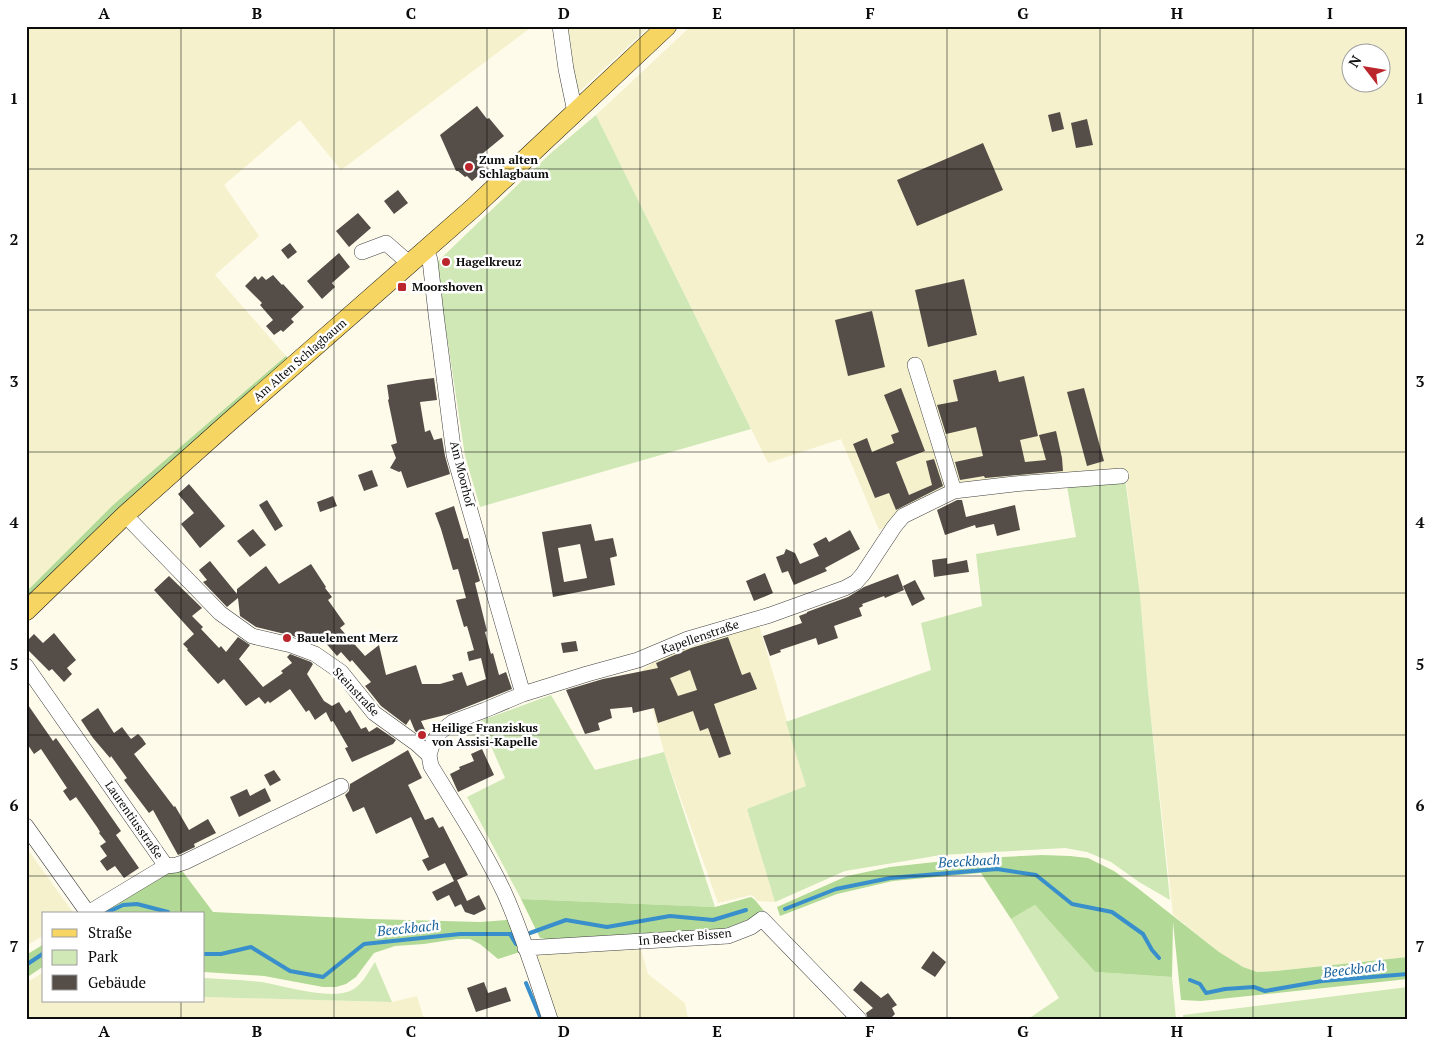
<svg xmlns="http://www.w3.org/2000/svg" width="1434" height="1045" font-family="'PT Serif',serif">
  <rect width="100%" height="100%" fill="#fffbeb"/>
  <path fill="#f4f1cc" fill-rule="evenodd" d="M26,26H533L341,170L300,120L224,185L259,236L215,275L286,356L113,505L26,592Z
    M557,26H650L567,103Z
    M691,26H1408V957L1276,971L1257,972L1243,967L1219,952L1173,915L1148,690L1140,595L1125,472L963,494L933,505L879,530L841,439L768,463L596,115ZM1352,52H1382V82H1352Z
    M759,625L806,786L747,809L775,902L758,901L752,895L718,903L664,752L642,670L654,662L696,643Z
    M26,847L74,914H44V935L26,946Z
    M640,946L648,974L685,1003L688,1019H553L530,952Z
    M44,972V1001H204V997L392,1002L417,996L424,1019H26V983Z"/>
  <path fill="#cfe8b5" d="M596,115L751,429L480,507L465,456L436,263L552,152Z
    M1125,478L1140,595L1148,690L1170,900L1139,882L1111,862L1087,852L1065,848L941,855L845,871L775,902L747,809L806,786L786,722L931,670L921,623L982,606L976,554L1076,537L1067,487Z
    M551,695L595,770L664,752L715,907L521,899L467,797L505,778L480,721Z
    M1035,905L1095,972L1172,977L1176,1019H1028L1059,998L1011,919Z
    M375,962L392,1002L204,997V978C223,979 243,980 262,982C285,986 329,1000 350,991C362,986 368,972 375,962Z
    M1408,987V1019H1183V1015Z"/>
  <path fill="#b2d995" d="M286,356L290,361L26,600V592L113,505Z
    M1042,855L1070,856L1088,858L1114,871L1135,886L1219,952L1243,967L1257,972L1276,971L1408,957V979L1201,1001L1181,1000L1173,922L1172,977L1095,972L1035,905L1011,919L981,873L893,881L837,894L780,916L777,907L847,876L890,867L962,859Z
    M180,868L213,912L371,919L480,922L518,919L520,952L498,959L480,944L470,939H457L424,944L395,946L374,953L356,977L346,984L336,987H323L264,976L204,972V914H93L150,878Z
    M751,897L755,900L764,911L757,916L724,929L552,940L540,938L521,899L715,907Z
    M44,944V966L26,978V955Z"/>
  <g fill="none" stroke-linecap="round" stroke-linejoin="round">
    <path stroke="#388fcb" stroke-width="4" d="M785,909L836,889L890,878L997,869L1036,875L1072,904L1112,912L1143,934L1152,950L1159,958
      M104,914L123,905L137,904L168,912L169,914
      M530,933L566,920L607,927L670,916L713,920L746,910
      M510,934L516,944
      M204,954H221L251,947L290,971L323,977L364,944L460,934H513
      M26,965L44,953
      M1190,980L1200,984L1206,993L1225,989L1254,987L1265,991L1322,981L1408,974
      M526,983L541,1019"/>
  </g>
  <path fill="#544d48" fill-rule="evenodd" d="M477,106L487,119L489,118L504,136L476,159L486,169L472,181L467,176L465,177L458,171H456L440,135Z
    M1060,112L1064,129L1052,132L1048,115Z
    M1087,119L1093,145L1076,148L1071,123Z
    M983,143L1003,190L917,226L897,180Z
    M398,190L408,203L394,214L384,201Z
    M358,213L371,228L349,247L336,231Z
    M290,243L297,252L288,259L281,250Z
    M339,253L350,267L332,283L335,287L322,299L307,281Z
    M273,275L282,285L283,284L304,307L291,319L294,322L283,332L281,330L274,335L266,326L273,320L260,305L262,303L245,286L255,276L258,280L262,276L266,280Z
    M964,279L977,335L928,347L915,290Z
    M872,311L885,367L848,376L835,320Z
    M996,370L999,382L1024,376L1038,436L1020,440L1025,462L1046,460L1039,435L1056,431L1062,458L1063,471L985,478L984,476L960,480L955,462L983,456L976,427L946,434L937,405L958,401L953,380Z
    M434,378L437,400L420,402L425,432L430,430L434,440L442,438L445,456L450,474L407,488L401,471L399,472L390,468L396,458L391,445L397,443L388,400L389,399L387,385L417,380Z
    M901,388L925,451L896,462L909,495L932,485L926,461L934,459L943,486L896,510L889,493L875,498L853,444L867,438L872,452L894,443L891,435L899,432L884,395Z
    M1084,388L1104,461L1087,466L1067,392Z
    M372,470L378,486L364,491L358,475Z
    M189,484L225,526L200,548L181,524L194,513L178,494Z
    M333,496L337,506L320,512L317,502Z
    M267,500L283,526L275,531L259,505Z
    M957,500H962L966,517L1015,505L1020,530L997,536L994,524L976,528L975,525L945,535L937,510Z
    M454,506L464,539L468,538L480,581L475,583L487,631L485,632L491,654L493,653L499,675L506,672L512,689L449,714L421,721L427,734L424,738L415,731L410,719L406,725L381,706L365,686L371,682L352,660L350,662L341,652L337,656L318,634L313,643L293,636L256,627L240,616L238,598L227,607L226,606L203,582L207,580L199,570L210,561L237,594V589L266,566L279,584L311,564L326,587L325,588L332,597L328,600L345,624L340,628L365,656L379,645L386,675L416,665L422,684H440L454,680L452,675L462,672L467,686L486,679L481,658L469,661L467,652L474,650L467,626L464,627L456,600L466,598L458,569L453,570L441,529L435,513Z
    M591,524L595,541L613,538L617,556L610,558L615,585L553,597L542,532ZM580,544L587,578L564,582L558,548Z
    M253,529L266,545L250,557L237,541Z
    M850,530L860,549L825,568L827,571L794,585L788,571L782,573L776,557L784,554L786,549L795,553L800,564L819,556L813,544L826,537L829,542Z
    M947,558V564L967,560L969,572L934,577L932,560Z
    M765,573L773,593L754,601L746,581Z
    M898,574L904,590L885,598L884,596L862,604L863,606L859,608L862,616L834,626L838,638L818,645L816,638L780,650L781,652L770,656L763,636L802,623L799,616L807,613V612L848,597L864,587Z
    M169,576L202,608L192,616L203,627L201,629L219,648L221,646L226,652L238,637L250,645L239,659L263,687L283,673L281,671L292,663L287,657L290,654L311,662L313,664L307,674L324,701L332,706L339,702L346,713L350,710L361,729L366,727L369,732L377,727L396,740L393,744L352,762L345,748L348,747L333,721L331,722L326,712L315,720L309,710L306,712L290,689L270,703L268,701L265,704L259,697L246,706L224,679L218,684L187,650L188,649L183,644L194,634L154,590Z
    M915,580L925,599L912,606L903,586Z
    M54,633L76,660L67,668L72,674L64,682L52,669L49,671L26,648V642L34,634L43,643Z
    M728,637L742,675L750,672L757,689L714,704L731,754L719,758L708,728L700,731L693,711L658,723L654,708L633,713L632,707L610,709L612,718L598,723L600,730L585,734L566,690L603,679L658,668L656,663L691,648ZM690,670L697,690L678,696L670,678Z
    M576,641L578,651L563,653L561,643Z
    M26,702L53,741L56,738L121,831L116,835L139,868L124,878L115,866L107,871L100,861L107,856L100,846L106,842L99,833L100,832L97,827L76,797L70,801L63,791L67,788L41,749L34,754L26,742Z
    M98,708L114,733L122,727L131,739L138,734L142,738L146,744L134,754L174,807L175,806L189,830L208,819L216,833L194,844L195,847L178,855L153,810L149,813L124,780L127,778L111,756L110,758L93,738L81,720Z
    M482,749L494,775L458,792L450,774L460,769L459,767L474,761L471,754Z
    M408,750L422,778L408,785L425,820L433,817L439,828L443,826L468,875L457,880L467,901L479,895L486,909L474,915L465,912L461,904L465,902L455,907L449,895L437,901L432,892L454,881L445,863L428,871L422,860L429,857L411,817L376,834L364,807L353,812L345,795L349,791L350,784Z
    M274,770L281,780L270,786L264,775Z
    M265,788L271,801L239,817L230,797L247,789L250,796Z
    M933,951L946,962L935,977L921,968Z
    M861,981L881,998L888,993L897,1005L892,1008L895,1014L890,1019H868L866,1013L873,1008L853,990Z
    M484,982L488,993L506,987L511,1001L476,1012L467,988Z"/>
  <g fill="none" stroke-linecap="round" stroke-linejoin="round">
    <g stroke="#3f3f3f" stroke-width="16">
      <path id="minor" d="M560,26L566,69L575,112
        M426,249L430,260L436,314L454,455L523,694
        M362,252L386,243L410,264
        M915,365L954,491
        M125,515L220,613L252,636L291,645L315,654L341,672L374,713L417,744L429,755L431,766C456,807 483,848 504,892C522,932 536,977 550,1019
        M26,666L166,866
        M429,755L433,742L440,732L453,722L485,710L523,694L587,674L638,660L688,639L770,615L845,588L856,582L863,574L894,527L903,516L954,491L1014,484L1121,476
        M26,826L88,913L166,866L176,865L185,862L341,786
        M525,948L728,936L751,927L762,919L859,1019"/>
    </g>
    <g stroke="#1d1d1d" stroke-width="20">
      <path id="major" d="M26,611L125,515L228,423L473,208L667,26"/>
    </g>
    <use href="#minor" stroke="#fff" stroke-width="15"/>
    <use href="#major" stroke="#f7d562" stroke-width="19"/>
  </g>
  <path fill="none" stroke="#0c0c0c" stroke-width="1" stroke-opacity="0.55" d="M181,26V914M334,26V1019M487,26V1019M640,26V1019M794,26V1019M947,26V1019M1100,26V1019M1253,26V1019M26,169H1408M26,310H1408M26,452H1408M26,593H1408M26,735H1408M26,876H1408M181,1001V1019"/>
  <g fill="#ba262b" stroke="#fff" stroke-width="2">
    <circle cx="469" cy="167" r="5"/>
    <circle cx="446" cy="262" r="5"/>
    <rect x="397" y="282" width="10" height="10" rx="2.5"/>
    <circle cx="287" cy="638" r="5"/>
    <circle cx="422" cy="735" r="5"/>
  </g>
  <g text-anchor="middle" stroke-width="5" stroke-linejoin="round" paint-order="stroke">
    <g font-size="12" font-weight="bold" fill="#0c0c0c" stroke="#fff" text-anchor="start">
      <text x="479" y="164">Zum alten<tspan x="479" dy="14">Schlagbaum</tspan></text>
      <text x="456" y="266">Hagelkreuz</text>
      <text x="412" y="291">Moorshoven</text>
      <text x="297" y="642">Bauelement Merz</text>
      <text x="432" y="732">Heilige Franziskus<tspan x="432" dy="14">von Assisi-Kapelle</tspan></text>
    </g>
    <g font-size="12" fill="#0c0c0c" stroke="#fff">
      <text transform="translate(300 360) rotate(-41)" y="4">Am Alten Schlagbaum</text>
      <text transform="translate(462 474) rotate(76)" y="4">Am Moorhof</text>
      <text transform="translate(700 637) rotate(-19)" y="4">Kapellenstraße</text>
      <text transform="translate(356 692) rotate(47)" y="4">Steinstraße</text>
      <text transform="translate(134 820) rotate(55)" y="4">Laurentiusstraße</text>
      <text transform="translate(685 937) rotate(-5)" y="4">In Beecker Bissen</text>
    </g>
    <g font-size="14" font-style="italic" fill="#17609b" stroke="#fff">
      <text transform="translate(969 861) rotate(-3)" y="5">Beeckbach</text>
      <text transform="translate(408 928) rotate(-6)" y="5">Beeckbach</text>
      <text transform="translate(1354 969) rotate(-7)" y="5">Beeckbach</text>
    </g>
  </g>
  <rect width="1434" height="1045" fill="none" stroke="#ffffff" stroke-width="55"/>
  <rect x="42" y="912" width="162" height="90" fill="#ffffff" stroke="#9e9e9e"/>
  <rect x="52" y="929" width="25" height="8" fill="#f7d562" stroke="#9e9e9e"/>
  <text x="88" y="938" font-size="15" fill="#0c0c0c">Straße</text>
  <rect x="52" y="950" width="25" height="15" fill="#cfe8b5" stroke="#9e9e9e"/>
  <text x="88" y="962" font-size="15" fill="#0c0c0c">Park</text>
  <rect x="52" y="975" width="25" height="15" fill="#544d48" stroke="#9e9e9e"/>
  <text x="88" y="988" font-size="15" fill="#0c0c0c">Gebäude</text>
  <g transform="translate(1366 68) rotate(301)"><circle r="24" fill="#ffffff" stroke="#9e9e9e"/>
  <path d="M0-4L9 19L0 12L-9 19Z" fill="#ba262b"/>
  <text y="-8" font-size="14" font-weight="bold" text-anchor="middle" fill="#0c0c0c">N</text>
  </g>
  <rect x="28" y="28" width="1378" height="990" fill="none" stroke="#0c0c0c" stroke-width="2"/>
  <g font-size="16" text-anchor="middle" font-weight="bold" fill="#0c0c0c">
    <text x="104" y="19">A</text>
    <text x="257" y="19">B</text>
    <text x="411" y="19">C</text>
    <text x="564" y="19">D</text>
    <text x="717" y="19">E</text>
    <text x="870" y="19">F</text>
    <text x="1023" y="19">G</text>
    <text x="1177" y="19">H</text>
    <text x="1330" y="19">I</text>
    <text x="14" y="104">1</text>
    <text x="1420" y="104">1</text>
    <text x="14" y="245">2</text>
    <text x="1420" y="245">2</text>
    <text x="14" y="387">3</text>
    <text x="1420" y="387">3</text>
    <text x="14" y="528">4</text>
    <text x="1420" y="528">4</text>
    <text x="14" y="670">5</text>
    <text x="1420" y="670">5</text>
    <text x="14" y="811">6</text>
    <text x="1420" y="811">6</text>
    <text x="14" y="952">7</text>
    <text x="1420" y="952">7</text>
    <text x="104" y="1037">A</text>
    <text x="257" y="1037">B</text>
    <text x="411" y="1037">C</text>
    <text x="564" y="1037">D</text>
    <text x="717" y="1037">E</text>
    <text x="870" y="1037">F</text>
    <text x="1023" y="1037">G</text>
    <text x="1177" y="1037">H</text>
    <text x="1330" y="1037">I</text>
  </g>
</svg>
